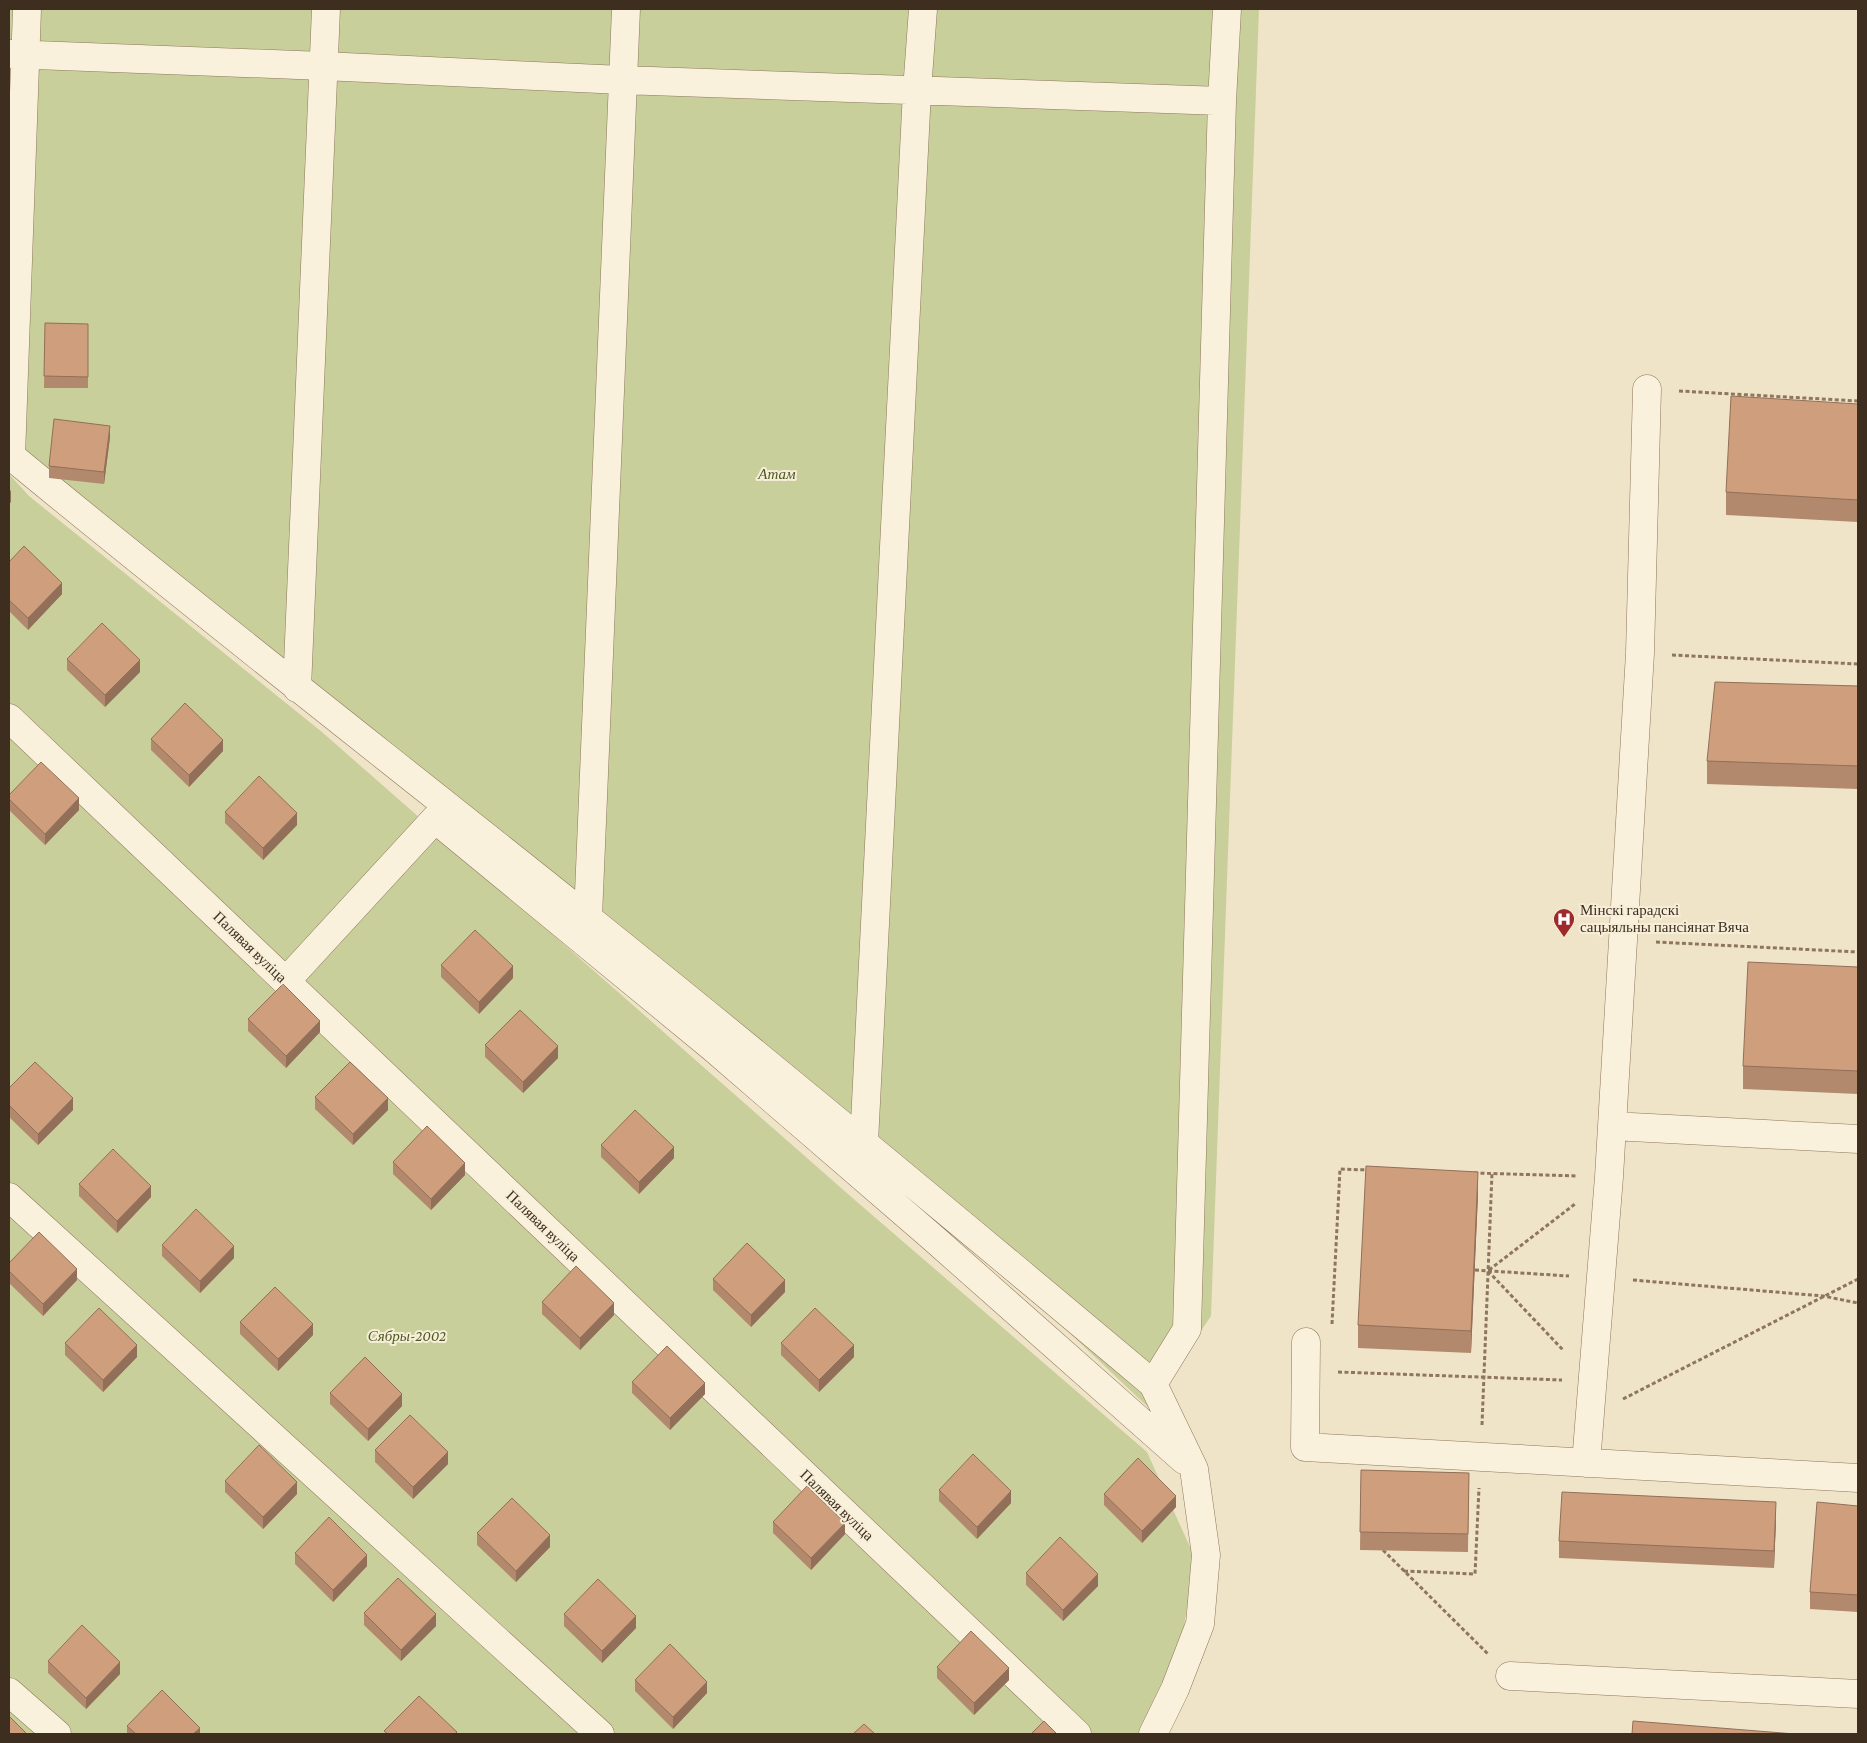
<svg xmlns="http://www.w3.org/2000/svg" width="1867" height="1743" font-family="'Crimson Pro',serif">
  <rect width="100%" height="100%" fill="#f0e4c8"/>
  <path fill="#c9cf9b" d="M9,9H1259L1211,1316L1149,1408L888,1161L9,458Z
    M9,474L29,496L322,732L856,1201L1147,1452L1195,1558L1181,1645L1161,1734H9Z"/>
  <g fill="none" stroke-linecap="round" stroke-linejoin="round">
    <g stroke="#8d765c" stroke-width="29">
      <path id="minor" d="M27,9L11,456C201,613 396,764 588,918C779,1071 966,1227 1153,1384
        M9,54L323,66L622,80L1222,101L1227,9
        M297,688L326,9
        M9,718L1077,1734
        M588,917L626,9
        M286,981L435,819L712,1047L932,1237L1184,1460
        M1612,1126L1858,1139
        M864,1142L917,91L923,9
        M9,1197L600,1734
        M1306,1342L1305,1447L1858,1478
        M1586,1463L1609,1177L1640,653L1647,389
        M1510,1676L1858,1694
        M9,1692L57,1734
        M1153,1734L1175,1689L1200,1624L1206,1555L1194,1469L1153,1384L1187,1329L1222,101"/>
    </g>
    <path stroke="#8d765c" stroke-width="3" stroke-dasharray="4 2.5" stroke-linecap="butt" d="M1679,391L1858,401
      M1672,655L1858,664
      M1656,942L1858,952
      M1474,1173L1578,1176
      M1475,1270L1569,1276
      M1489,1270L1575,1204
      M1488,1271L1563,1350
      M1633,1280L1823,1296L1858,1303
      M1332,1324L1340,1169L1368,1170
      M1338,1372L1562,1380
      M1623,1399L1858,1279
      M1482,1425L1492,1173
      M1383,1550L1488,1654
      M1404,1571L1475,1574L1479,1488"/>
    <use href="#minor" stroke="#faf1dc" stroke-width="28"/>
  </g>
  <path fill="#b2896c" d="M45,323L88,324V388H44Z
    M1858,404V522L1726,515V492Z
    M110,437L104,484L49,478V466Z
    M9,562L62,594L28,630L9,611Z
    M67,659L140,672L105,707L67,670Z
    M1858,686V789L1707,784V761Z
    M151,739L223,751L189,787L151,750Z
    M9,795L79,810L45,845L9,810Z
    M225,812L297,825L263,860L225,823Z
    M441,965L513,978L479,1014L441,977Z
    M1858,967V1094L1743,1089V1066Z
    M248,1019L320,1032L286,1068L248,1031Z
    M485,1045L558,1058L523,1093L485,1057Z
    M9,1088L73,1110L38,1145L9,1117Z
    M315,1097L388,1110L353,1145L315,1109Z
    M601,1145L674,1158L639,1194L601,1157Z
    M393,1162L465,1175L431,1210L393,1174Z
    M79,1184L151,1197L117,1233L79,1196Z
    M1478,1194L1471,1353L1358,1348V1325Z
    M162,1245L234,1258L200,1293L162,1256Z
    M9,1263L77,1280L43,1316L9,1283Z
    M713,1279L785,1292L751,1327L713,1290Z
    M542,1302L614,1315L580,1350L542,1314Z
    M240,1322L313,1335L278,1371L240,1334Z
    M65,1343L137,1357L103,1392L65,1355Z
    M781,1343L854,1357L819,1392L781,1355Z
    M632,1382L705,1394L670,1430L632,1393Z
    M330,1393L402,1406L368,1441L330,1404Z
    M375,1450L448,1464L413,1499L375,1462Z
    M1361,1470L1469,1473L1468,1552L1360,1550Z
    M225,1481L297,1494L263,1529L225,1492Z
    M939,1490L1011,1503L977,1539L939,1501Z
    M1104,1494L1176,1507L1142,1543L1104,1505Z
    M1858,1506V1612L1810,1609V1592Z
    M1776,1520L1774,1568L1559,1558V1541Z
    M773,1522L845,1534L811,1570L773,1533Z
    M477,1533L550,1547L516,1582L477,1545Z
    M295,1553L367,1566L333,1602L295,1564Z
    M1026,1573L1098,1586L1063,1621L1026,1585Z
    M364,1613L436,1626L401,1661L364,1625Z
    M564,1614L636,1628L602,1663L564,1626Z
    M48,1661L120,1674L86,1709L48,1673Z
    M937,1667L1009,1680L974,1715L937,1678Z
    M635,1680L707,1693L673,1729L635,1691Z
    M127,1726L200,1734H127Z"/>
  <path fill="#916f58" d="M110,426V437L104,484V472Z
    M11,490V502L9,504V492Z
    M62,583V594L28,630V618Z
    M140,660V672L105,707V695Z
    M223,740V751L189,787V775Z
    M79,798V810L45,845V834Z
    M297,813V825L263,860V848Z
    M513,966V978L479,1014V1002Z
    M320,1021V1032L286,1068V1056Z
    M558,1046V1058L523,1093V1082Z
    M73,1098V1110L38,1145V1134Z
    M388,1098V1110L353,1145V1134Z
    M674,1147V1158L639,1194V1182Z
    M465,1163V1175L431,1210V1199Z
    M1478,1172V1194L1471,1353V1331Z
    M151,1186V1197L117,1233V1221Z
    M234,1246V1258L200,1293V1281Z
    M77,1269V1280L43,1316V1304Z
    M785,1280V1292L751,1327V1315Z
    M614,1303V1315L580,1350V1338Z
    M313,1324V1335L278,1371V1359Z
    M137,1345V1357L103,1392V1380Z
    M854,1345V1357L819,1392V1380Z
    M705,1383V1394L670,1430V1418Z
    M402,1394V1406L368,1441V1429Z
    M448,1452V1464L413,1499V1487Z
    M297,1482V1494L263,1529V1517Z
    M1011,1491V1503L977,1539V1527Z
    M1176,1496V1507L1142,1543V1531Z
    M1776,1502V1520L1774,1568V1551Z
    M845,1523V1534L811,1570V1558Z
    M550,1535V1547L516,1582V1571Z
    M367,1555V1566L333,1602V1590Z
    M1098,1574V1586L1063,1621V1610Z
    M436,1614V1626L401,1661V1650Z
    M636,1616V1628L602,1663V1651Z
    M120,1662V1674L86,1709V1698Z
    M1009,1668V1680L974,1715V1703Z
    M707,1682V1693L673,1729V1717Z
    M200,1728V1734H193Z"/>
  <path fill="#cf9f7d" stroke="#916f58" d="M45,323L88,324V377L44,376Z
    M1731,396L1858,404V500L1726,492Z
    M54,419L110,426L104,472L49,466Z
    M24,546L62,583L28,618L9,600V562Z
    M102,623L140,660L105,695L67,659Z
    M1715,682L1858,686V766L1707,761Z
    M185,703L223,740L189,775L151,739Z
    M41,762L79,798L45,834L9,799V795Z
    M259,776L297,813L263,848L225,812Z
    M475,930L513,966L479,1002L441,965Z
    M1748,962L1858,967V1071L1743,1066Z
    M283,984L320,1021L286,1056L248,1019Z
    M520,1010L558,1046L523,1082L485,1045Z
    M35,1062L73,1098L38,1134L9,1105V1088Z
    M350,1062L388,1098L353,1134L315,1097Z
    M635,1110L674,1147L639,1182L601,1145Z
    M427,1126L465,1163L431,1199L393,1162Z
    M113,1149L151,1186L117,1221L79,1184Z
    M1366,1166L1478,1172L1471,1331L1358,1325Z
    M196,1209L234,1246L200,1281L162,1245Z
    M39,1232L77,1269L43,1304L9,1271V1263Z
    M747,1243L785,1280L751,1315L713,1279Z
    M576,1266L614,1303L580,1338L542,1302Z
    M275,1287L313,1324L278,1359L240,1322Z
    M99,1308L137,1345L103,1380L65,1343Z
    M815,1308L854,1345L819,1380L781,1343Z
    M667,1346L705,1383L670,1418L632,1382Z
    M365,1357L402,1394L368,1429L330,1393Z
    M410,1415L448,1452L413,1487L375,1450Z
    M259,1445L297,1482L263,1517L225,1481Z
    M973,1454L1011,1491L977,1527L939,1490Z
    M1138,1458L1176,1496L1142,1531L1104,1494Z
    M1361,1470L1469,1473L1468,1534L1360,1532Z
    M807,1486L845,1523L811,1558L773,1522Z
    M1562,1492L1776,1502L1774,1551L1559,1541Z
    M512,1498L550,1535L516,1571L477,1533Z
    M1817,1502L1858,1506V1595L1810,1592Z
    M329,1517L367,1555L333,1590L295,1553Z
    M1060,1537L1098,1574L1063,1610L1026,1573Z
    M398,1578L436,1614L401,1650L364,1613Z
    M598,1579L636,1616L602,1651L564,1614Z
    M82,1625L120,1662L86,1698L48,1661Z
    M971,1631L1009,1668L974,1703L937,1667Z
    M670,1644L707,1682L673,1717L635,1680Z
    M162,1690L200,1728L193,1734H136L127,1726Z
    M419,1696L457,1732L455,1734H388L384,1731Z
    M9,1716L27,1734H9Z
    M1044,1721L1057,1734H1031Z
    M1633,1721L1795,1734H1632Z
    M864,1724L875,1734H853Z"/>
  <defs>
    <g id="hospital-pin" transform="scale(1.125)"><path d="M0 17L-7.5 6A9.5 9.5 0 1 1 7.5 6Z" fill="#9e2a2b" stroke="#f7eed8"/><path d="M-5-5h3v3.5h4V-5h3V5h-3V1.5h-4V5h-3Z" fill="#fff"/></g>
  </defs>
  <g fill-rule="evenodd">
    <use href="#hospital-pin" x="1564" y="919"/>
  </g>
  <g text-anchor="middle" stroke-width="4" stroke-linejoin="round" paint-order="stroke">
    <g font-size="15" font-style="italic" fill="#4d5a26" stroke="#f7eed8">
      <text x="777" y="479">Атам</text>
      <text x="407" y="1341">Сябры-2002</text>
    </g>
    <g font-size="15" fill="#3d2e20" stroke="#f7eed8" text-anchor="start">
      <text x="1580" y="915">Мінскі гарадскі<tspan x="1580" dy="17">сацыяльны пансіянат Вяча</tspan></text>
    </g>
    <g font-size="15" fill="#3d2e20" stroke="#f7eed8">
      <text transform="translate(250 947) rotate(44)" y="5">Палявая вуліца</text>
      <text transform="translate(543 1226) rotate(44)" y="5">Палявая вуліца</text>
      <text transform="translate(837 1505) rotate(44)" y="5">Палявая вуліца</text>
    </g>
  </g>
  <rect width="1867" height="1743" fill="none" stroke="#3d2e20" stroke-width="20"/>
</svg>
